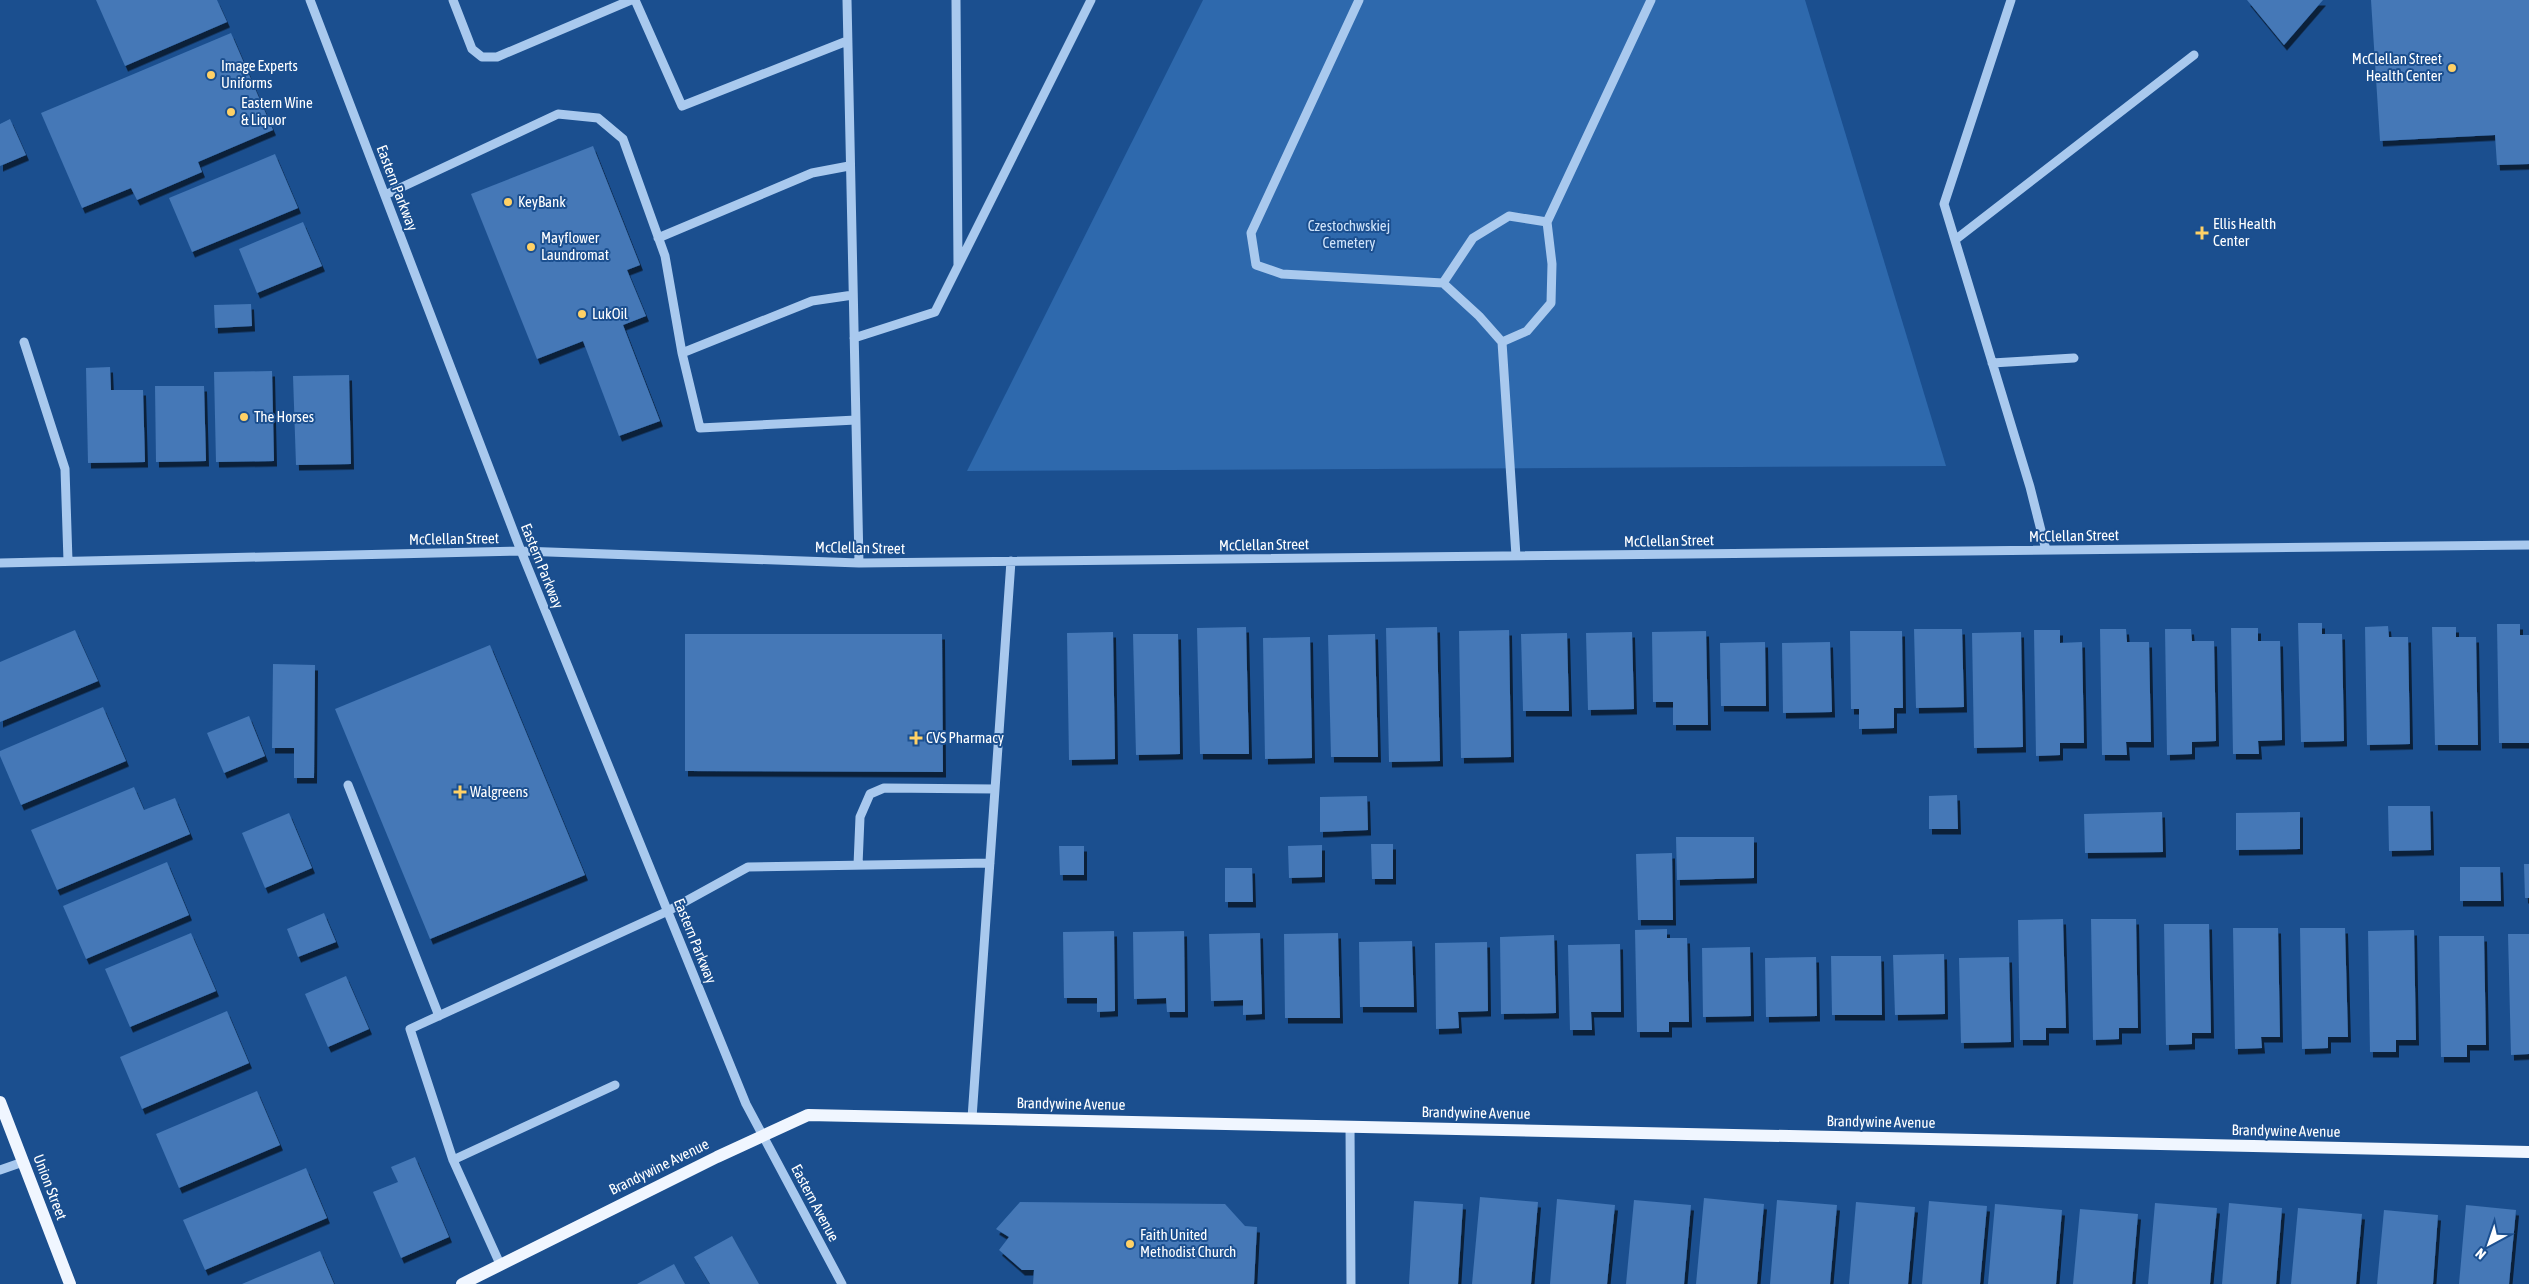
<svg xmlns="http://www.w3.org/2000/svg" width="2529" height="1284" font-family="'Asap Condensed',sans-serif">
  <defs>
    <filter id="shadow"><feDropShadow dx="3" dy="5.5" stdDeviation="0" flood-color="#0009"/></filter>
  </defs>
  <rect width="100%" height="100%" fill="#1b4f8f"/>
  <path fill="#2e69ad" d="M1203,0H1805L1946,466L967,471Z"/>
  <path fill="#4478b7" filter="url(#shadow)" d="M96,0H217L227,22L125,66Z
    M2247,0H2323L2284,45Z
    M2371,0H2529V164L2497,165L2495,135L2380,141Z
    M231,33L273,130L198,162L202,172L137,200L131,188L82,208L41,113Z
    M10,119L26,155L0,166V124Z
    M593,146L640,265L627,270L646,316L623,325L660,421L619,436L583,341L537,359L471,194Z
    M275,154L298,208L192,252L169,198Z
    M303,222L322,266L257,293L239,249Z
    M251,304L252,326L215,328L214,305Z
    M110,367L111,390H143L145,462L88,463L86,368Z
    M272,371L274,461L216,462L214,372Z
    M349,375L351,464L296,465L293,376Z
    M155,386H204L206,461L156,462Z
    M2298,623H2322V634H2342L2344,741L2301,742Z
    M2497,624H2520V635H2529V743H2499Z
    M2388,626L2389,637H2408L2410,744L2367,745L2365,627Z
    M1246,627L1249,754H1200L1197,628Z
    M1437,627L1440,761L1389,762L1386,628Z
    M2432,627H2456V637H2476L2478,745H2435Z
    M2231,628H2258V641H2280L2282,740L2258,741L2259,754H2233Z
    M1914,629H1962L1964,707L1916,708Z
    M2100,629H2126L2127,642H2149L2151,742H2126L2127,755H2102Z
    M2165,629H2191L2192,641H2214L2216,741L2192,742V754L2167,755Z
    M75,630L98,681L0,722V662Z
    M1509,630L1511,757L1461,758L1459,631Z
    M2034,630H2060V643L2082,642L2084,743H2060V755L2036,756Z
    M1706,631L1708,725H1673V702H1653L1652,632Z
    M1850,631H1902L1903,708H1894V728L1859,729V709H1851Z
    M1113,632L1115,759L1069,760L1067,633Z
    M1632,632L1634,709L1588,710L1586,633Z
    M2021,632L2023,747L1974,748L1972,633Z
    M1567,633L1569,711H1523L1521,634Z
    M685,634H942L943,772L685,771Z
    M1133,634H1178L1180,754L1136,755Z
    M1375,634L1378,757H1331L1328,635Z
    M1310,637L1312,758L1265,759L1263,638Z
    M1765,642L1766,706H1721L1720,643Z
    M1830,642L1832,712L1783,713L1782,643Z
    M490,645L585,875L430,939L335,709Z
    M273,664L315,665L314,778H294V748H272Z
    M103,707L126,761L21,805L0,756V751Z
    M249,716L265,756L224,773L207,733Z
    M134,787L144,810L175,798L190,834L57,890L31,830Z
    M1957,795L1958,829H1929V796Z
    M1367,796L1368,830L1320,832V797Z
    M2388,806H2430L2431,850L2389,851Z
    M2162,812L2163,852L2085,853L2084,814Z
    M2300,812V849L2236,850V813Z
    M289,813L312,868L265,888L242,833Z
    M1676,837H1754V878L1677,880Z
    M1371,844H1393V879H1372Z
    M1322,845V877L1289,878L1288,846Z
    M1059,846H1084V875H1060Z
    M1672,853L1673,920H1638L1636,854Z
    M167,862L189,915L86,959L63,906Z
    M2524,864H2529V898H2525Z
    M2460,867H2500L2501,901H2460Z
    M1225,868H1252L1253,902H1225Z
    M324,913L336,942L298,957L287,929Z
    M2063,919L2066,1028H2046V1040H2020L2018,920Z
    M2091,919H2136L2138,1028H2119V1039L2093,1040Z
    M2164,924H2209L2211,1033H2192V1044L2166,1045Z
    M2233,928H2278L2280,1037H2261L2262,1048L2235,1049Z
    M2300,928H2345L2348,1037H2328V1048L2302,1049Z
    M1667,929V938H1687L1689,1022H1669V1032H1637L1635,930Z
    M2414,930L2416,1040H2396V1052H2370L2368,931Z
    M1114,931L1115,1011L1097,1012V998H1064L1063,932Z
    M1184,931L1185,1012H1167L1166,998L1134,999L1133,932Z
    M191,933L216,991L130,1027L105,969Z
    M1260,933L1262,1014L1243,1015V1000L1211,1001L1209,934Z
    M1338,933L1340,1018H1285L1284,934Z
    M2508,934H2529V1054L2511,1055Z
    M1554,935L1556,1013L1501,1014L1500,937Z
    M2439,936H2484L2486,1045H2467V1057H2441Z
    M1412,941L1414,1007H1360L1359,942Z
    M1487,942L1488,1011L1458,1012L1459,1028L1436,1029L1435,943Z
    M1620,944L1621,1012H1591L1592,1030H1570L1568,945Z
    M1750,947L1751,1016L1703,1017L1702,948Z
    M1944,954L1945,1014L1895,1015L1893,955Z
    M1831,956H1881L1882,1015H1832Z
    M1816,957L1817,1016L1766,1017L1765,958Z
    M2009,957L2011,1042L1961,1043L1959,958Z
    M346,976L369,1029L328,1047L305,994Z
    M227,1011L249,1063L142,1109L120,1057Z
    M257,1091L280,1145L179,1188L156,1134Z
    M415,1157L449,1237L401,1258L373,1192L398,1182L391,1167Z
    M306,1168L327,1218L205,1270L183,1220Z
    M1480,1197L1538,1202L1531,1284H1472Z
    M1704,1198L1764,1204L1757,1284H1696Z
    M1557,1199L1615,1205L1607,1284H1550Z
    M1634,1200L1691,1205L1684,1284H1626Z
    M1777,1200L1837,1205L1830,1284H1770Z
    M1414,1201L1463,1204L1458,1284H1409Z
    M1929,1201L1987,1206L1980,1284H1922Z
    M1020,1202L1225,1204L1245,1226L1257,1227L1254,1284H1033L1034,1270H1022L999,1250L1009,1237L996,1229Z
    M1856,1202L1915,1207L1908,1284H1849Z
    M2155,1203L2217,1208L2210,1284H2148Z
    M2229,1203L2282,1208L2276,1284H2222Z
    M1995,1204L2062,1210L2056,1284H1988Z
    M2466,1205L2516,1210L2509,1284H2459Z
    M2298,1208L2362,1214L2356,1284H2291Z
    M2080,1209L2138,1214L2132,1284H2073Z
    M2384,1210L2438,1215L2433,1284H2377Z
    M732,1236L759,1284H710L694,1257Z
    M320,1251L334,1284H242Z
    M674,1264L685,1284H637Z"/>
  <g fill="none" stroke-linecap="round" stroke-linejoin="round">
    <path stroke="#a9c9ee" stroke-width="9" d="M310,0L521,551L746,1104L842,1284
      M453,0L472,49L482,57H497L631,0
      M635,0L682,106L847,41
      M847,0L859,563
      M956,0L958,265
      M1359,0L1251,233L1256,265L1282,274L1443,283L1479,316L1502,342L1516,556
      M2011,0L1944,204L2030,487L2046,550
      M385,195L558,114L598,118L623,139L665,256L682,353
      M658,238L812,173L849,166
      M1955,240L2194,55
      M1443,283L1473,238L1509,216L1547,222
      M853,295L812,301L682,353L700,428L856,420
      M854,338L935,312L1091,0
      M24,342L65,469L68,561
      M1502,342L1527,331L1551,303L1552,264L1547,222L1651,0
      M1992,363L2074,358
      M0,563L521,551L859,563L2529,545
      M348,785L439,1016
      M858,865L860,817L870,794L884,788L995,789
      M972,1118L1011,561
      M1350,1126L1351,1284
      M453,1160L615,1085
      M0,1170L23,1162
      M500,1264L453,1160L410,1029L668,911L748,867L990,863"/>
    <path stroke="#f0f6ff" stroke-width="12" d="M0,1102L70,1284
      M462,1284L717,1157L808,1115L2529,1152"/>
  </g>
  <g fill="#ffd166" stroke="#1b4f8f" stroke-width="2">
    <circle cx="2452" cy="68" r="5"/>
    <circle cx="211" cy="75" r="5"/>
    <circle cx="231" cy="112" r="5"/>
    <circle cx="508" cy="202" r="5"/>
    <path d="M2199.5 225.5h5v5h5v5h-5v5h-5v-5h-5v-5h5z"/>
    <circle cx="531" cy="247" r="5"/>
    <circle cx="582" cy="314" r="5"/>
    <circle cx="244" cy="417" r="5"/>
    <path d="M913.5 730.5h5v5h5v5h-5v5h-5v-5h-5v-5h5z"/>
    <path d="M457.5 784.5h5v5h5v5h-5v5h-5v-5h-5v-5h5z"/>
    <circle cx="1130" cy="1244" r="5"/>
  </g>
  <g text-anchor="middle" stroke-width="4" stroke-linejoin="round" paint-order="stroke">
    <g font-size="15" fill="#fff" stroke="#1b4f8f" text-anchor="start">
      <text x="2442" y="64" text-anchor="end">McClellan Street<tspan x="2442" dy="17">Health Center</tspan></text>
      <text x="221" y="71">Image Experts<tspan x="221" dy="17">Uniforms</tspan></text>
      <text x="241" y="108">Eastern Wine<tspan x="241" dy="17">&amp; Liquor</tspan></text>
      <text x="518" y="207">KeyBank</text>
      <text x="2213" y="229">Ellis Health<tspan x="2213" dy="17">Center</tspan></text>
      <text x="541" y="243">Mayflower<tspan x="541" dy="17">Laundromat</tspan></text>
      <text x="592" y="319">LukOil</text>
      <text x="254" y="422">The Horses</text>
      <text x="926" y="743">CVS Pharmacy</text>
      <text x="470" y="797">Walgreens</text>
      <text x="1140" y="1240">Faith United<tspan x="1140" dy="17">Methodist Church</tspan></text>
    </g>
    <g font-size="15" fill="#fff" stroke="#1b4f8f">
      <text transform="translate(397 188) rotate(69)" y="5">Eastern Parkway</text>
      <text transform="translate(2074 536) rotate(-1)" y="5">McClellan Street</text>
      <text transform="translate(454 539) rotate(-1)" y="5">McClellan Street</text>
      <text transform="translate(1669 541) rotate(-1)" y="5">McClellan Street</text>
      <text transform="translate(1264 545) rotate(-1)" y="5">McClellan Street</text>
      <text transform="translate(860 548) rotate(1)" y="5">McClellan Street</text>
      <text transform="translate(542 566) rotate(68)" y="5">Eastern Parkway</text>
      <text transform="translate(695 941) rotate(68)" y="5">Eastern Parkway</text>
      <text transform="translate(1071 1104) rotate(1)" y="5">Brandywine Avenue</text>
      <text transform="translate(1476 1113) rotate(1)" y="5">Brandywine Avenue</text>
      <text transform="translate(1881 1122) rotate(1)" y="5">Brandywine Avenue</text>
      <text transform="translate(2286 1131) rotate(1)" y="5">Brandywine Avenue</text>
      <text transform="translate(659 1167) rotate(-26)" y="5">Brandywine Avenue</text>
      <text transform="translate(50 1187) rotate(69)" y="5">Union Street</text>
      <text transform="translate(815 1203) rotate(62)" y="5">Eastern Avenue</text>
    </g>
    <g font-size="15" fill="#cfe3fa" stroke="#1b4f8f">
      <text x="1349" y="231">Czestochwskiej<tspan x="1349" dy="17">Cemetery</tspan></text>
    </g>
  </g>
  <g transform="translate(2489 1244) rotate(220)" stroke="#1b4f8f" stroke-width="4" paint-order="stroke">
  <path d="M0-4L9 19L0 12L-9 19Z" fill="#ffffff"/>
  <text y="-8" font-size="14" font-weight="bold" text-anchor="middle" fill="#ffffff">N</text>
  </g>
</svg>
